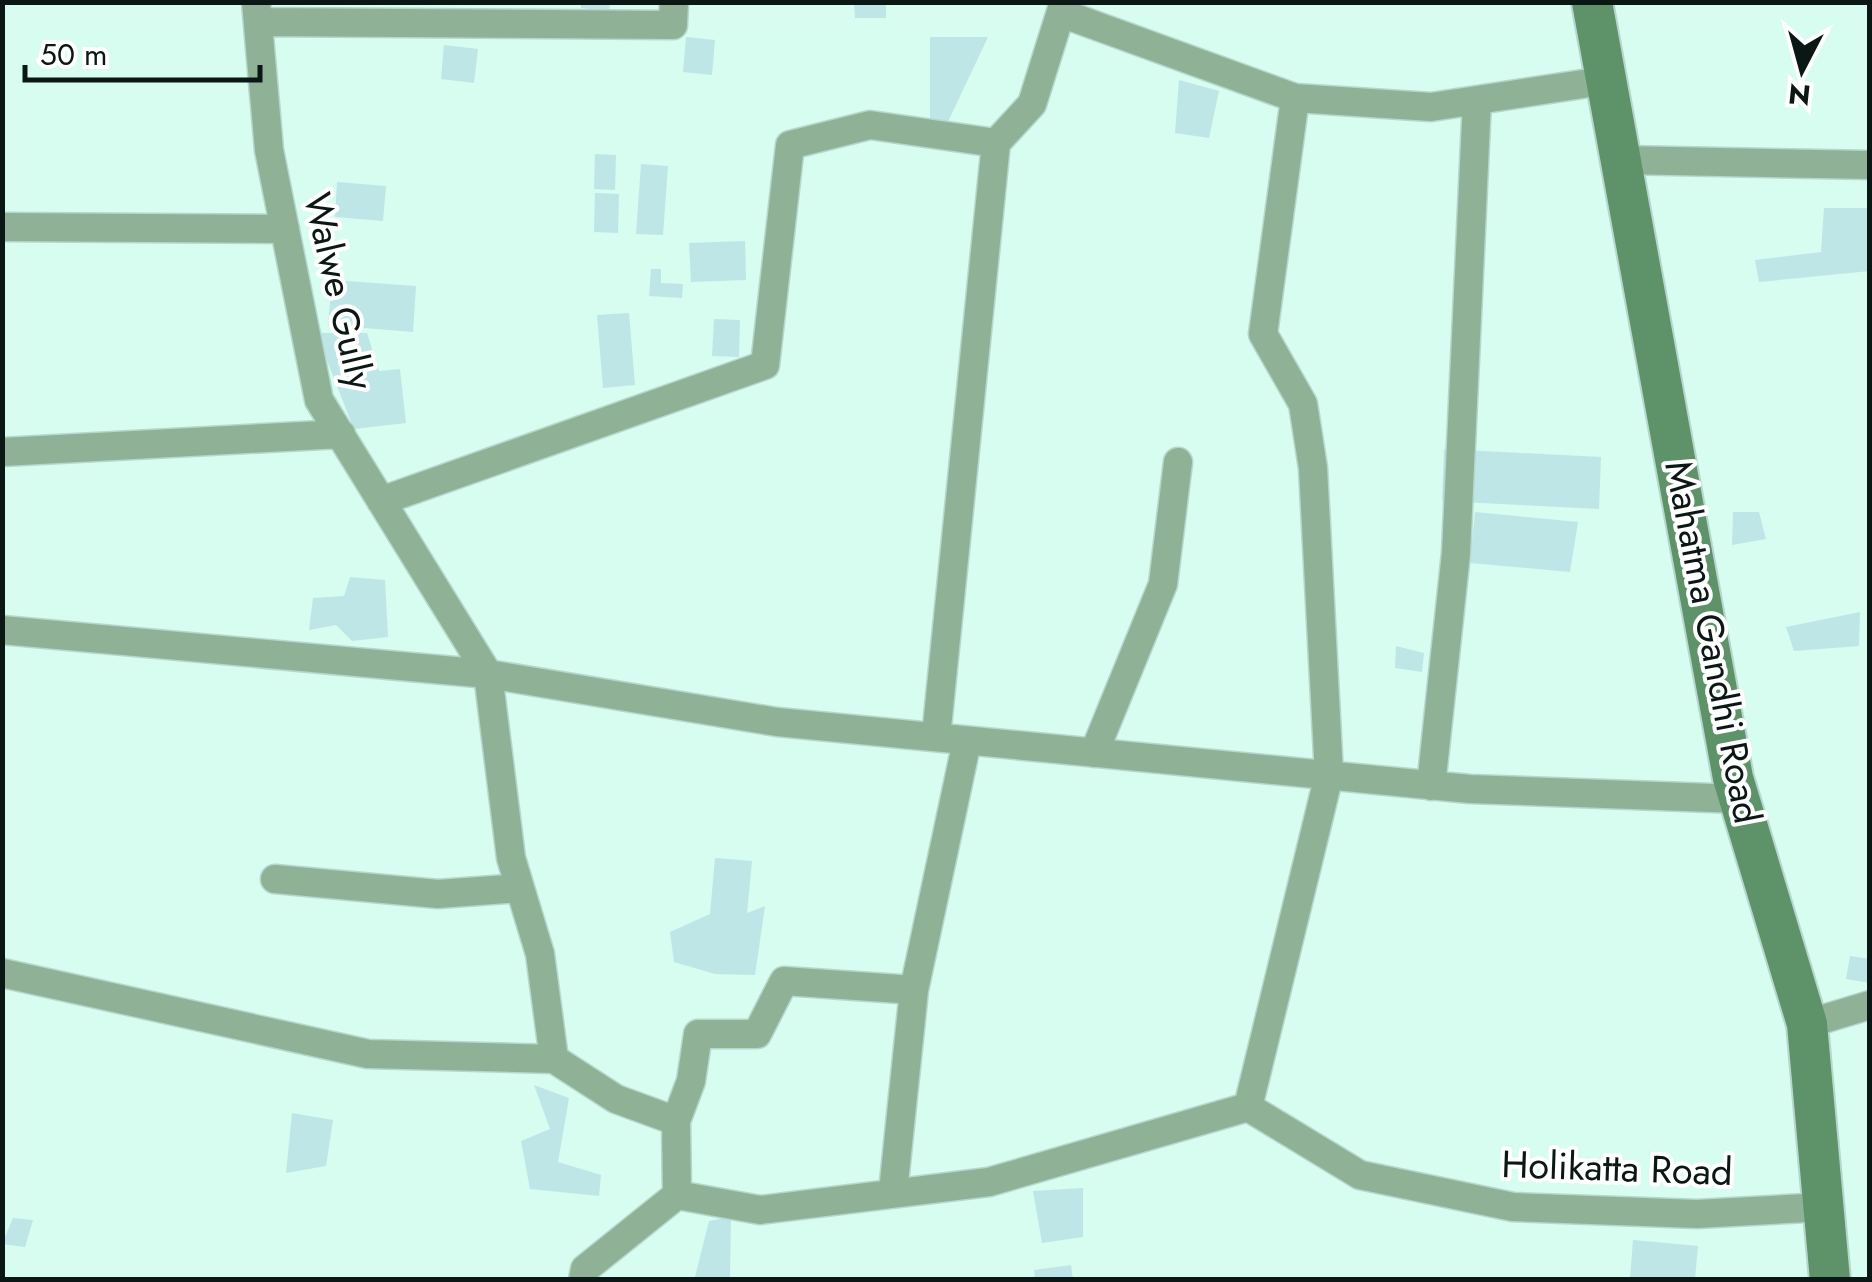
<svg xmlns="http://www.w3.org/2000/svg" width="1872" height="1282" font-family="Jost,sans-serif">
  <rect width="100%" height="100%" fill="#d7fcf0"/>
  <path fill="#bfe6e7" d="M581,2H610L609,11L581,8Z
    M854,2H886V18H855Z
    M686,37L715,40L712,75L683,72Z
    M930,37H988L946,126H930Z
    M444,45L478,49L474,83L441,79Z
    M1179,80L1219,91L1209,138L1175,133Z
    M595,154L616,155L615,190L594,189Z
    M641,164L668,166L663,235L636,234Z
    M337,182L386,186L383,221L335,217Z
    M595,193L619,194L618,233L594,232Z
    M1824,208H1870V271L1759,282L1755,260L1821,252Z
    M745,241L746,280L691,282L689,243Z
    M651,269H661V283L683,284L682,298L649,296Z
    M332,280L416,286L413,332L328,325Z
    M629,313L635,385L603,388L597,315Z
    M714,319L740,320L739,357L712,356Z
    M316,333H367L379,371L400,369L406,423L354,429Z
    M1444,449L1601,457L1599,509L1442,501Z
    M1475,512L1578,522L1570,572L1470,563Z
    M1733,512H1759L1766,539L1732,545Z
    M350,577L385,580L388,637L352,641L336,625L309,630L313,598L344,596Z
    M1860,612L1859,646L1794,651L1786,627Z
    M1396,646L1424,653L1422,672L1395,668Z
    M715,858L752,861L747,913L765,906L755,975L715,974L674,962L670,932L710,914Z
    M1850,956L1870,959V983L1846,979Z
    M534,1085L569,1098L558,1162L601,1175L599,1196L530,1189L521,1141L550,1129Z
    M292,1113L333,1120L326,1166L286,1173Z
    M1083,1188V1237L1042,1243L1033,1191Z
    M731,1217L730,1278L695,1277L709,1221Z
    M13,1218L33,1220L25,1247L2,1244Z
    M1633,1240L1698,1246L1695,1279H1630Z
    M1071,1265L1073,1279H1035L1034,1270Z"/>
  <g fill="none" stroke-linecap="round" stroke-linejoin="round">
    <g stroke="#b6d7cd" stroke-width="31">
      <path id="minor" d="M256,2L269,150L319,400L488,674L511,858L540,954L554,1059
        M1061,13L1295,98L1431,107L1609,80
        M258,22L673,25L674,2
        M1623,160L1870,165
        M2,227L285,229
        M2,452L341,434
        M381,501L765,365L790,145L870,125L996,143
        M2,630L488,674L777,722L1470,789L1739,799
        M936,737L996,143L1032,104L1064,2
        M1094,753L1163,584L1178,462
        M1431,786L1456,553L1477,100
        M275,879L438,894L520,888
        M2,973L368,1054L554,1059L616,1099L676,1121L677,1195L585,1269L583,1280
        M1807,1024L1870,1005
        M1248,1107L1329,775L1313,468L1303,404L1263,334L1295,98
        M1248,1107L1360,1175L1513,1207L1697,1214L1825,1207
        M676,1121L691,1081L698,1034H757L784,981L914,990
        M893,1192L914,990L967,741
        M677,1195L760,1210L989,1182L1248,1107"/>
    </g>
    <g stroke="#b6d7cd" stroke-width="44">
      <path id="secondary" d="M1592,2L1733,778L1807,1024L1830,1280"/>
    </g>
    <use href="#minor" stroke="#8fb296" stroke-width="28"/>
    <use href="#secondary" stroke="#5e9269" stroke-width="40"/>
  </g>
  <g text-anchor="middle" stroke-width="8" stroke-linejoin="round" paint-order="stroke">
    <g font-size="38" fill="#0a1714" stroke="#fff">
      <text transform="translate(339 291) rotate(77)" y="13">Walwe Gully</text>
      <text transform="translate(1713 642) rotate(79)" y="13">Mahatma Gandhi Road</text>
      <text transform="translate(1617 1168) rotate(2)" y="13">Holikatta Road</text>
    </g>
  </g>
  <rect width="1872" height="1282" fill="none" stroke="#0a1714" stroke-width="10"/>
  <g transform="translate(1802 70) rotate(186)" stroke="#ffffff" stroke-width="8" paint-order="stroke">
  <path d="M0-8L18 38L0 25L-18 38Z" fill="#0a1714"/>
  <text y="-15" font-size="28" font-weight="bold" text-anchor="middle" fill="#0a1714">N</text>
  </g>
  <path d="M25 65v15h235v-15" fill="none" stroke="#0a1714" stroke-width="5"/>
  <text x="40" y="65" font-size="30" fill="#0a1714" stroke="#ffffff" stroke-width="8" paint-order="stroke">50 m</text>
</svg>
